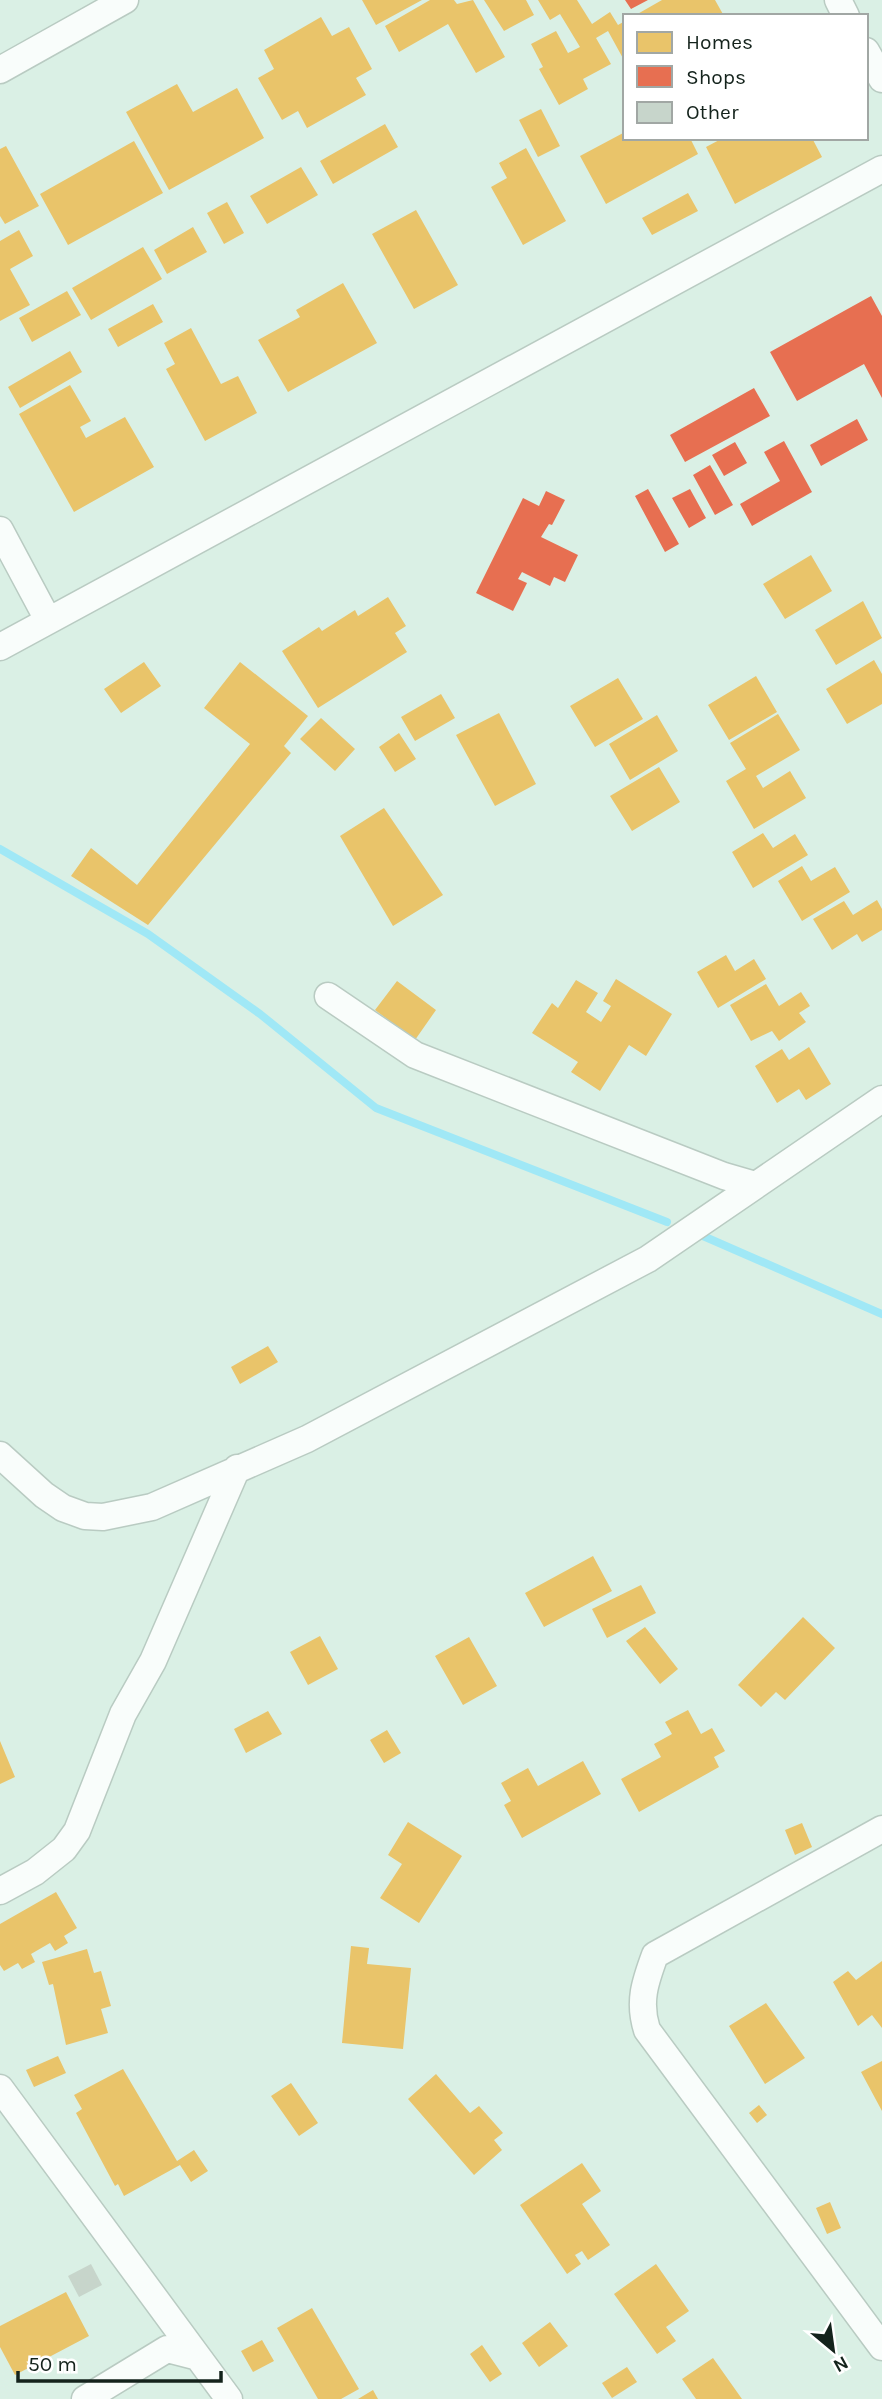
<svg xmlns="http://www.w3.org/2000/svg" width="882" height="2399" font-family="Karla,sans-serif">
  <rect width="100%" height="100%" fill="#daf0e5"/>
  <path fill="#e9c46a" d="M362,0H422L376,25Z
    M430,0H454L457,4L473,0L505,57L476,73L448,24L399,52L385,26Z
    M484,0H526L534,15L504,31Z
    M538,0H577L592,24L610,12L618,25L625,21V62L608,31L596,38L611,64L583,79L588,89L559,105L539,69L543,67L531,44L556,31L568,53L580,47L560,14L550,20Z
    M662,0H715L724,16H634Z
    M321,17L332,36L349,27L372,69L356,78L366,95L307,128L298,111L282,120L258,78L274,69L264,50Z
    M177,84L193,112L237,88L264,138L169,190L126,112Z
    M541,109L560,146L538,157L519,120Z
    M385,124L398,147L333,184L320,161Z
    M625,132V138H690L698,154L606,204L580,156Z
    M723,138H812L822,157L735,204L706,147Z
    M134,141L163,193L68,245L40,194Z
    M6,146L39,206L5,224L0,216V149Z
    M526,148L566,221L523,245L491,187L507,178L499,163Z
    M301,167L318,195L267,224L250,196Z
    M688,193L698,211L652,235L642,218Z
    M227,202L244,233L224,244L207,213Z
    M416,210L458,285L414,309L372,234Z
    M193,227L207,252L167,274L154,250Z
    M19,230L33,256L10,269L30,305L0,321V241Z
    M143,247L162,279L91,320L72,288Z
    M343,283L377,343L288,392L258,340L300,317L296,310Z
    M67,291L81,315L32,342L19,318Z
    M153,304L163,322L118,347L108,329Z
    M191,328L221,384L238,376L257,413L205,441L166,369L175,364L164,343Z
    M70,351L82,372L20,408L8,387Z
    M70,385L91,421L80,427L86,438L125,417L154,467L74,512L19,414Z
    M811,555L832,591L785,619L763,584Z
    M388,597L406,626L395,633L407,652L318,708L282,651L319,627L322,631L355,610L358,616Z
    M863,601L882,638L836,665L815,630Z
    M874,660L882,674V704L847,724L826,689Z
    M144,662L161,686L121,713L104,689Z
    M240,662L308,716L284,746L291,753L148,925L71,876L91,848L137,885L250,744L204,708Z
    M756,676L777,712L729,740L708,705Z
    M618,678L643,719L595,747L570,706Z
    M441,694L455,718L415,741L401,717Z
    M499,713L536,784L495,806L456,735Z
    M778,714L800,750L756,776L763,788L790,771L806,798L754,829L726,781L746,769L730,743Z
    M657,715L678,751L630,780L609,744Z
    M321,718L355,749L335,771L300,739Z
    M399,733L416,759L395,772L379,747Z
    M659,767L680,802L632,831L610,796Z
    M384,808L443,895L393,926L340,836Z
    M763,833L773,848L795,834L808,855L753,888L732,852Z
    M802,866L811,881L835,867L850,892L802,921L778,881Z
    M877,900L882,909V930L862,942L857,934L832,950L813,919L844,901L853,915Z
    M726,955L735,971L754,959L766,979L718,1008L697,972Z
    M616,979L672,1014L646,1056L629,1045L600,1091L571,1072L578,1062L532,1033L552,1003L558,1008L576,980L598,993L586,1012L601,1022L611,1006L603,1001Z
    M397,981L436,1010L415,1040L375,1010Z
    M766,984L779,1006L801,992L810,1006L799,1013L806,1022L779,1041L772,1031L751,1041L730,1005Z
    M809,1047L831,1084L806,1100L799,1089L777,1103L755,1066L782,1049L789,1060Z
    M268,1346L278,1362L240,1384L231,1367Z
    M593,1556L612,1591L544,1627L525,1593Z
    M641,1585L656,1613L607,1638L592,1609Z
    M803,1617L835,1648L785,1700L776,1692L761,1707L738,1685Z
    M645,1627L678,1669L660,1684L626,1641Z
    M320,1636L338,1669L308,1685L290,1652Z
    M469,1637L497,1686L463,1705L435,1656Z
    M688,1710L701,1734L712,1728L725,1751L714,1757L719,1767L639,1812L621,1779L661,1757L654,1744L672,1734L665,1722Z
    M268,1711L282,1734L246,1753L234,1729Z
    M387,1730L401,1753L384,1763L370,1740Z
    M0,1741L15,1777L0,1784Z
    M583,1761L601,1794L522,1838L504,1805L511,1801L501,1783L528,1768L538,1786Z
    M408,1822L462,1856L419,1923L380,1898L402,1864L388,1855Z
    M802,1823L812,1847L795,1855L785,1830Z
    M56,1892L77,1928L64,1936L68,1943L55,1951L50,1943L31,1954L35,1962L22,1969L18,1963L4,1971L0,1965V1924Z
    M351,1946L369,1948L367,1964L411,1968L403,2049L342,2043Z
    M87,1949L94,1973L101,1971L111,2006L101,2009L108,2033L66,2045L53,1984L49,1985L42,1962Z
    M882,1961V2028L872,2015L858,2026L833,1982L848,1971L856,1980Z
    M766,2003L805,2058L765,2084L729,2026Z
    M58,2056L66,2073L34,2087L26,2070Z
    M882,2061V2111L861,2072Z
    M123,2069L177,2161L194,2150L208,2171L191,2182L180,2165L124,2196L118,2184L115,2186L76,2113L82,2109L74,2095Z
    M436,2074L470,2113L479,2106L503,2133L494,2140L502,2150L474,2175L408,2099Z
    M291,2083L318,2123L299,2136L271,2096Z
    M759,2105L767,2115L757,2123L749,2113Z
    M582,2163L601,2191L582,2204L610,2245L588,2260L582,2251L575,2255L581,2264L567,2274L520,2205Z
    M830,2202L841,2228L827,2234L816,2208Z
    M656,2264L689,2311L666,2327L676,2341L657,2354L614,2294Z
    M66,2292L89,2336L15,2375L0,2347V2326Z
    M312,2308L359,2389L341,2399H318L277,2328Z
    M550,2322L568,2346L539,2367L522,2343Z
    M262,2340L274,2361L253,2372L241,2351Z
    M482,2345L502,2374L490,2382L470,2354Z
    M713,2358L742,2399H696L682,2379Z
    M627,2367L637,2382L612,2398L602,2383Z
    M373,2390L378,2399H358Z"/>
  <path fill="#e76f51" d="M625,0H648L631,9Z
    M871,296L882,316V398L864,364L797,401L770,352Z
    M754,388L770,416L685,462L670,435Z
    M857,419L868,440L821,466L810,445Z
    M784,441L812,492L752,526L740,504L780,481L764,452Z
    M735,442L747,463L724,476L712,455Z
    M710,465L733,505L715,515L693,475Z
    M648,489L679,544L665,552L635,496Z
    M690,489L706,518L689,528L672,498Z
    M546,491L565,500L552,525L549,524L541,537L578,555L565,582L554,577L550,586L522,572L518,579L527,583L513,611L476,593L523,498L539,506Z"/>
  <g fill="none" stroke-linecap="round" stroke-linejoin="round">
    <path stroke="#a0e8f6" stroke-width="8" d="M0,849L148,934L260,1014L376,1108L667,1222
      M703,1236L882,1314"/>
  </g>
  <path fill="#c7d5cb" d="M91,2264L102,2285L79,2297L68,2276Z"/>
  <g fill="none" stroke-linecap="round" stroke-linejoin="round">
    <g stroke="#b9cbc2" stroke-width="29">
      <path id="minor" d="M838,0L846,16
        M866,51L882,79
        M0,70L125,0
        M0,530L48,620
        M0,647L882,169
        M328,996L415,1055L724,1176L755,1185
        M0,1455L44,1495L63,1508L85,1516L103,1517L152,1507L307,1439L648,1259L882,1099
        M882,1829L655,1955C645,1982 638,2002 647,2030L882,2347
        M0,1891L35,1872L64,1849L77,1831L123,1714L153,1661L237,1468
        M0,2088L229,2399
        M85,2399L167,2349L198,2357"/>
    </g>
    <use href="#minor" stroke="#f9fdfb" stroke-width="26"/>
  </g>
  <rect x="623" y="14" width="245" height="126" fill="#ffffff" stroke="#a1a7a4" stroke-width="2"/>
  <rect x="637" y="32" width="35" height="21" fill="#e9c46a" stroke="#a1a7a4" stroke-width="2"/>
  <text x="686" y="49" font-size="21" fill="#14231c">Homes</text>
  <rect x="637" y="66" width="35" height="21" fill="#e76f51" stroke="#a1a7a4" stroke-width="2"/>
  <text x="686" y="84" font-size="21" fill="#14231c">Shops</text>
  <rect x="637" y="102" width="35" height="21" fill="#c7d5cb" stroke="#a1a7a4" stroke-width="2"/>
  <text x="686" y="119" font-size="21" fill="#14231c">Other</text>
  <g transform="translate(833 2350) rotate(151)" stroke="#ffffff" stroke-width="5" paint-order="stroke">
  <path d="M0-5L12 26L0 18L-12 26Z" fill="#14231c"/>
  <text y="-10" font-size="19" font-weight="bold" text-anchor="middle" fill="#14231c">N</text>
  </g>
  <path d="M18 2371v10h203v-10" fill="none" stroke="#14231c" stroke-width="3.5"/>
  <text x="28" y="2371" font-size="21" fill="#14231c" stroke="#ffffff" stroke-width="5" paint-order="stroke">50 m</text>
</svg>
